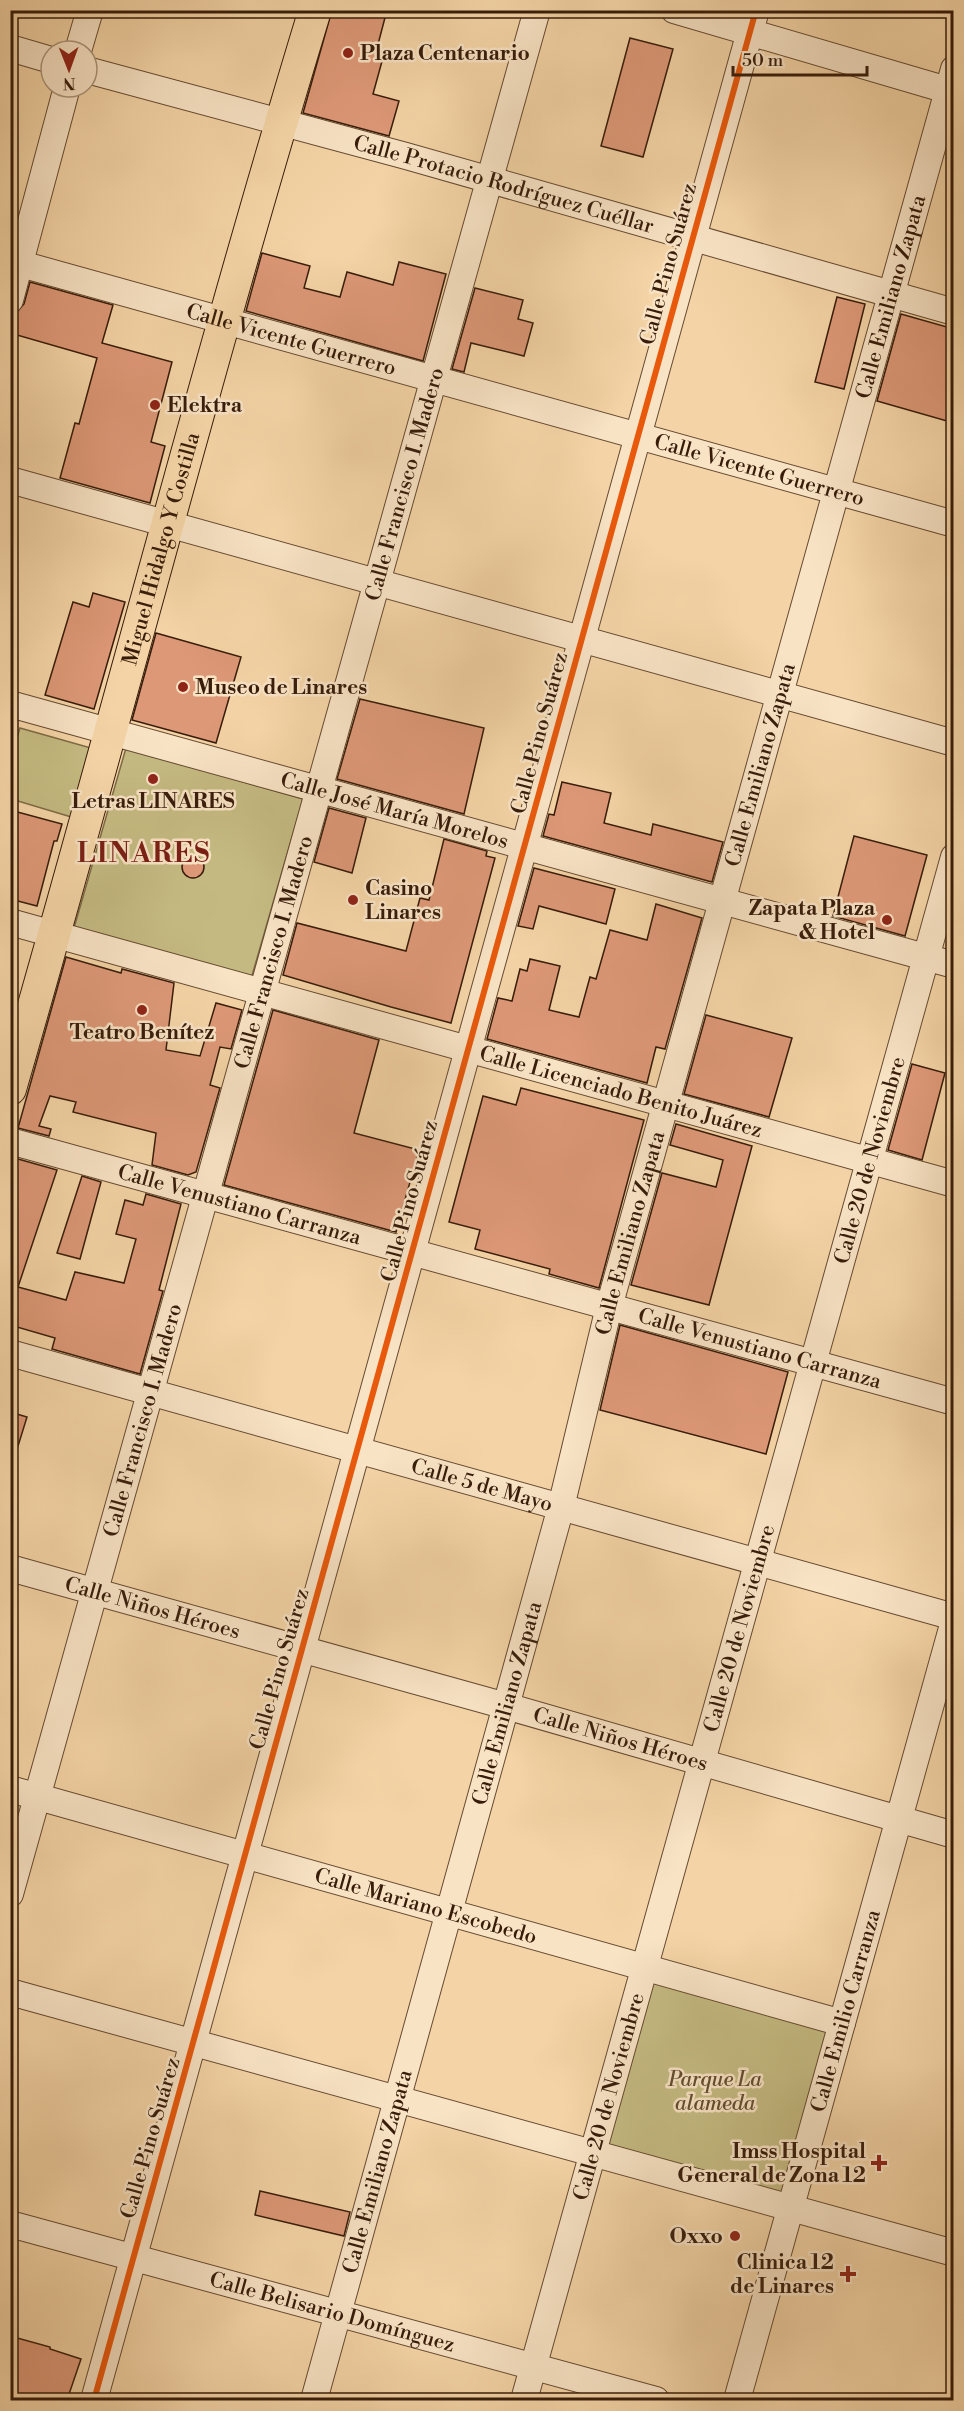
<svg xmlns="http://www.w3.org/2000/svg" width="964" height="2411" font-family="'Libre Bodoni',serif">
  <rect width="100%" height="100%" fill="#f4d4a6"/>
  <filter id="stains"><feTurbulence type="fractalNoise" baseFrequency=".00333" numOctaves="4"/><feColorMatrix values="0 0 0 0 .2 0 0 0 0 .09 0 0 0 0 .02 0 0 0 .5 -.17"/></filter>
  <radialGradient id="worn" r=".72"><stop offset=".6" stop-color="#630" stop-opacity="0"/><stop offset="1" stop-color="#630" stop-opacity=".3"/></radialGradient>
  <path fill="#c4ba81" stroke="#7e6b46" stroke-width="1.5" d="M20,728L98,750L78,819L11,799L10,759Z
    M126,748L303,799L251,979L74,928Z
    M650,1978L829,2027L781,2204L599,2154Z"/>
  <path fill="#dd9877" stroke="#371c0a" stroke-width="1.5" d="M332,10H387L376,52L384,54L373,94L399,101L389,136L303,113Z
    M630,38L673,49L643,157L601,146Z
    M262,253L310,266L304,288L340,297L347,272L393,285L399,262L446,274L423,361L246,311Z
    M30,282L113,305L102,343L172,362L151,442L165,446L150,503L60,478L75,423L79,424L97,358L10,333L15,314L24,304Z
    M475,288L523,300L518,319L533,323L524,356L471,343L464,372L452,369Z
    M837,297L865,304L844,389L815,382Z
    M901,314L954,329V423L877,401Z
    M93,593L125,602L94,709L45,695L73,602L89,607Z
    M156,633L241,657L216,743L132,720Z
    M360,699L484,728L464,814L337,779Z
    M562,782L611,793L604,823L651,835L653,824L723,842L712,882L543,836L549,814L554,815Z
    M329,808L366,818L352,873L314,862Z
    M10,810L62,824L57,841H54L37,906L10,899Z
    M854,836L927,855L905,936L833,916Z
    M444,839L487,851L486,856L495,858L451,1023L391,1007L283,975L297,923L406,951L420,898L429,900Z
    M182 867a11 11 0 1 1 22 0a11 11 0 1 1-22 0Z
    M534,868L615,889L606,924L539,906L533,929L518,926Z
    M656,904L702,918L665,1049L656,1047L647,1083L487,1039L498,998L512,1001L520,969L527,971L530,959L560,966L549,1010L579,1017L590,977L596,979L610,930L647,940Z
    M66,957L121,973L122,969L174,983L166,1050L200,1056L216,1003L242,1010L231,1049L220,1047L210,1085L220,1088L196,1172L188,1175L152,1165L156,1133L73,1112L76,1102L50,1096L39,1126L51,1129L49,1136L18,1128Z
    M273,1010L379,1040L354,1133L419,1150L396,1232L224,1185Z
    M706,1015L792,1038L769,1117L684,1094Z
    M912,1064L945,1073L922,1160L888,1150Z
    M521,1088L644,1120L599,1288L549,1274L550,1269L475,1249L480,1230L449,1222L483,1096L516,1105Z
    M676,1124L752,1146L709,1305L631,1285L662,1173L716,1187L723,1160L670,1145Z
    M11,1157L57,1170L18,1287L66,1300L75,1272L124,1283L136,1239L116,1234L125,1200L143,1205L146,1194L181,1204L159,1290L163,1291L140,1374L52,1349L55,1338L10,1325Z
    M82,1176L101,1182L80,1259L57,1253Z
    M620,1325L788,1372L766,1454L600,1410Z
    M10,1412L27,1417L14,1459H10Z
    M260,2191L350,2212L344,2236L255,2215Z
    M10,2336L50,2347V2349L81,2359L67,2400H10Z"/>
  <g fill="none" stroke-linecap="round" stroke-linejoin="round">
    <g stroke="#664a31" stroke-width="28">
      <g id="minor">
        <path d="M674,10L954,92"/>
        <path d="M10,48L51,60"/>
        <path d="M78,51L90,10"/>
        <path id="s1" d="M87,70L406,156L954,312"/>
        <path id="s2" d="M10,261L954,524"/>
        <path d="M10,300L67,87"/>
        <path d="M10,480L954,743"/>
        <path id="s3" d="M10,704L954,965"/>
        <path id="s4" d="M10,922L954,1184"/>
        <path id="s5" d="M10,1141L954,1402"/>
        <path id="s6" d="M10,1353L954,1617"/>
        <path id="s7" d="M10,1568L506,1706L954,1835"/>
        <path id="s8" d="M10,1789L842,2023"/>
        <path id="s9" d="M10,1894L537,10"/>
        <path d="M10,1992L954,2253"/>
        <path id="s10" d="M10,2224L656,2400"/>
        <path d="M94,2400L756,10"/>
        <path id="s11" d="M314,2400L561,1507L609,1307L954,69"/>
        <path id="s12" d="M524,2400L954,857"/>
        <path id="s13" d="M737,2400L954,1621"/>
      </g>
    </g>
    <g stroke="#371c0a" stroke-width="34">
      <g id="major">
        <path id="s14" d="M10,1089C114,730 206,368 315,10"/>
      </g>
    </g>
    <use href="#minor" stroke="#f8e3c5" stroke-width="26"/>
    <use href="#major" stroke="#f4d4a6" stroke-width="32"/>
    <g stroke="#f8e3c5" stroke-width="10">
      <path id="cycleway" d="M94,2400L756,10"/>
    </g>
    <use href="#cycleway" stroke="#e8590c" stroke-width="6"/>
  </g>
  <g fill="#8f2418" stroke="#f8e3c5" stroke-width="2">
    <circle cx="348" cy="53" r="6"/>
    <circle cx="155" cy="405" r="6"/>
    <circle cx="183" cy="687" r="6"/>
    <circle cx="153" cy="779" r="6"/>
    <circle cx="353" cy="900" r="6"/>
    <circle cx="887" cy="920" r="6"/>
    <circle cx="142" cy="1010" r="6"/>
    <path d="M876 2154h6v6h6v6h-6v6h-6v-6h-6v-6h6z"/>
    <circle cx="735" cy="2236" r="6"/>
    <path d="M845 2265h6v6h6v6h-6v6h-6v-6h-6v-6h6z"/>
  </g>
  <g text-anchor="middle" stroke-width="5" stroke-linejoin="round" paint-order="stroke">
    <g font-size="21" font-weight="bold" fill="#371c0a" stroke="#f8e3c5" text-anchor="start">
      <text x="360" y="60">Plaza Centenario</text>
      <text x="167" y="412">Elektra</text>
      <text x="195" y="694">Museo de Linares</text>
      <text x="153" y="808" text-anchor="middle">Letras LINARES</text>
      <text x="365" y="895">Casino<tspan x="365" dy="24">Linares</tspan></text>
      <text x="875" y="915" text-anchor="end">Zapata Plaza<tspan x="875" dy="24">&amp; Hotel</tspan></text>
      <text x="142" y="1039" text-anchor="middle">Teatro Benítez</text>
      <text x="866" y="2158" text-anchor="end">Imss Hospital<tspan x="866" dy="24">General de Zona 12</tspan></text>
      <text x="723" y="2243" text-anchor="end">Oxxo</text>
      <text x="834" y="2269" text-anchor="end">Clinica 12<tspan x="834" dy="24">de Linares</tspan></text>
    </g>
    <g font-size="21" fill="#371c0a" stroke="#f8e3c5">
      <text dy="7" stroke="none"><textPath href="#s1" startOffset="432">Calle Protacio Rodríguez Cuéllar</textPath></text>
      <text transform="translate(668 264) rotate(-75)" y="7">Calle Pino Suárez</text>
      <text dy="7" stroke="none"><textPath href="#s11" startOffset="2181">Calle Emiliano Zapata</textPath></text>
      <text dy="7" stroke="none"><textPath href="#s2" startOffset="292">Calle Vicente Guerrero</textPath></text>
      <text dy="7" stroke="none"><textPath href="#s2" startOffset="778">Calle Vicente Guerrero</textPath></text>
      <text dy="7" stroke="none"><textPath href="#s9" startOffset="1464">Calle Francisco I. Madero</textPath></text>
      <text dy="7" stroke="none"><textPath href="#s14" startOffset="561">Miguel Hidalgo Y Costilla</textPath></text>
      <text transform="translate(539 733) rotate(-75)" y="7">Calle Pino Suárez</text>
      <text dy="7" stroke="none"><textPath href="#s11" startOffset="1695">Calle Emiliano Zapata</textPath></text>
      <text dy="7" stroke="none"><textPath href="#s3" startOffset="399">Calle José María Morelos</textPath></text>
      <text dy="7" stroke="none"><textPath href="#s9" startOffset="978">Calle Francisco I. Madero</textPath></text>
      <text dy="7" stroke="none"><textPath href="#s4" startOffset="634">Calle Licenciado Benito Juárez</textPath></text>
      <text dy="7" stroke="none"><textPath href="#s12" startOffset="1287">Calle 20 de Noviembre</textPath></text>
      <text transform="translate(409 1201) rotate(-75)" y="7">Calle Pino Suárez</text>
      <text dy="7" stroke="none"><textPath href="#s5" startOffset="238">Calle Venustiano Carranza</textPath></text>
      <text dy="7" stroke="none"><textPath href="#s11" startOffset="1209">Calle Emiliano Zapata</textPath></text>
      <text dy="7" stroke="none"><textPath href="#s5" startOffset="778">Calle Venustiano Carranza</textPath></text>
      <text dy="7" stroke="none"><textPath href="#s9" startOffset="492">Calle Francisco I. Madero</textPath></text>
      <text dy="7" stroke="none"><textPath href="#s6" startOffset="490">Calle 5 de Mayo</textPath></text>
      <text dy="7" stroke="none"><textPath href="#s7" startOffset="148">Calle Niños Héroes</textPath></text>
      <text dy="7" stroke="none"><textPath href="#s12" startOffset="801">Calle 20 de Noviembre</textPath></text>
      <text transform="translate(279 1669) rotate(-74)" y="7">Calle Pino Suárez</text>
      <text dy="7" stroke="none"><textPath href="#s11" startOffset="723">Calle Emiliano Zapata</textPath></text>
      <text dy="7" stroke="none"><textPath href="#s7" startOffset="634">Calle Niños Héroes</textPath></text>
      <text dy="7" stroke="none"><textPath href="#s8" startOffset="432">Calle Mariano Escobedo</textPath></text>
      <text dy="7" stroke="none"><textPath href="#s13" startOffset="404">Calle Emilio Carranza</textPath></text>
      <text dy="7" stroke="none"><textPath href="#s12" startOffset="315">Calle 20 de Noviembre</textPath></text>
      <text transform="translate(150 2138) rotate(-74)" y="7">Calle Pino Suárez</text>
      <text dy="7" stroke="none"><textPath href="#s11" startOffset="237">Calle Emiliano Zapata</textPath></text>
      <text dy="7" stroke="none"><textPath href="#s10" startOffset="334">Calle Belisario Domínguez</textPath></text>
    </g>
    <g font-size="21" font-style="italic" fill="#614b2e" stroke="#f8e3c5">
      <text x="715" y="2086">Parque La<tspan x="715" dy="24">alameda</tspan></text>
    </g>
    <g font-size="27" font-weight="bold" letter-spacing="1.5" fill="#7a1f14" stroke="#f8e3c5">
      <text x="144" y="862">LINARES</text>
    </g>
  </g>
  <rect width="964" height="2411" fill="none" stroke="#f4d4a6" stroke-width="36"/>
  <rect x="12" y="12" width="940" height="2387" fill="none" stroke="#371c0a" stroke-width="3"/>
  <rect x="18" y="18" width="928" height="2375" fill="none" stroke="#371c0a" stroke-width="1.5"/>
  <g transform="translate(69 69) rotate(179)"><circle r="28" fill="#f8e3c5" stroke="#ab937a" stroke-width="1.5"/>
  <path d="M0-4.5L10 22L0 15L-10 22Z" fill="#8f2418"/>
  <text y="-9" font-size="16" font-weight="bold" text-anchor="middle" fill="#371c0a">N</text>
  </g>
  <path d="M733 66v9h134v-9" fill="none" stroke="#371c0a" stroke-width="3"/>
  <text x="742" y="66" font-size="18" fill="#371c0a" stroke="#f8e3c5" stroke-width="4.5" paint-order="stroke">50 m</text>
  <rect width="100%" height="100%" filter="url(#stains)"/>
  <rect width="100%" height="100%" fill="url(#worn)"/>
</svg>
